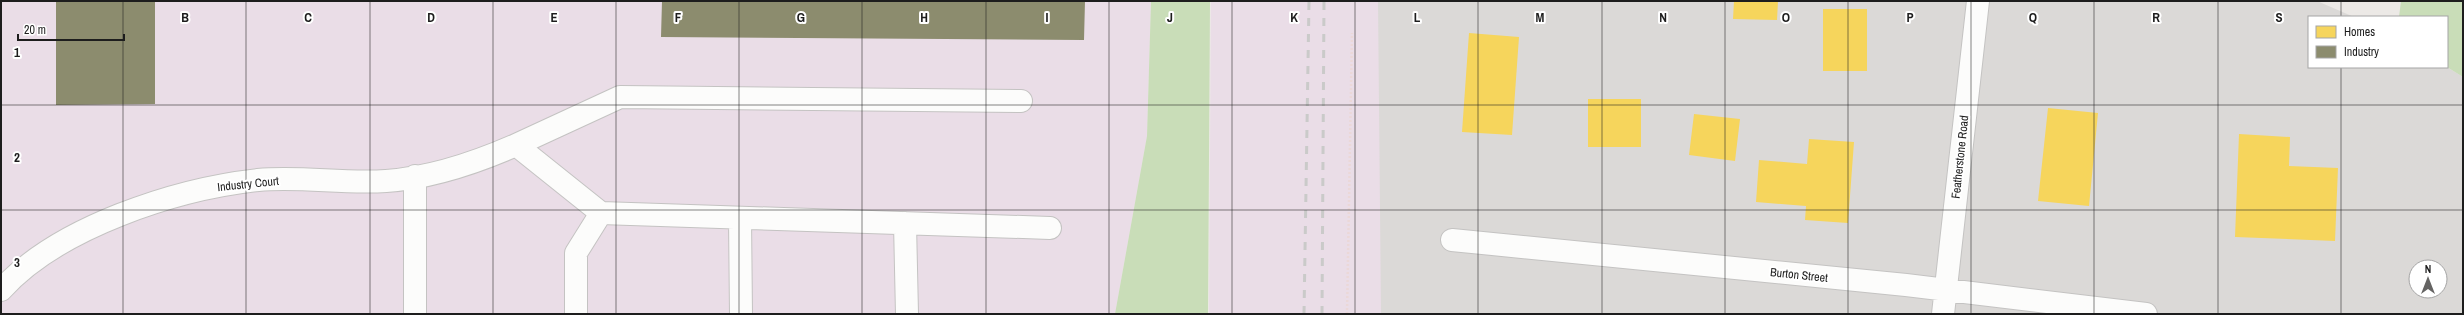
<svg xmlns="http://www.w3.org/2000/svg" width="2464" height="315" font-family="'Archivo Narrow',sans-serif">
  <rect width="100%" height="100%" fill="#ece9e6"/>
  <path fill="#dbd9d7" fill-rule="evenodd" d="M1373,1H2317L2354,17H2309V67H2447L2463,77V314H1374ZM2416,267H2440V291H2416Z"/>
  <path fill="#eadde7" d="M1,1H1151L1147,136L1115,314H1Z
    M1211,1H1378L1381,314H1209Z"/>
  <path fill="#c9ddb8" d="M1151,1H1210L1208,314H1115L1147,136Z
    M2401,1H2463V77L2447,67V17H2399Z"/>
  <path fill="#f6d55c" d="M1734,1H1778L1777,20L1733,19Z
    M1823,9H1867V71H1823Z
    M1469,33L1519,37L1512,135L1462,132Z
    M1588,99H1641V147H1588Z
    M2048,108L2098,113L2089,206L2038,201Z
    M1694,114L1740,119L1735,161L1689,155Z
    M2239,134L2290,137L2289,166L2338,168L2335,241L2235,237Z
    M1809,139L1854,142L1848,223L1805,220L1806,206L1756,202L1759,160L1807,164Z"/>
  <path fill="#8c8c6e" d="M56,1H155V104L56,105Z
    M662,1H1085L1084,40L661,37Z"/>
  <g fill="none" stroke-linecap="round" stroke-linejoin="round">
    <g stroke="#c4c3c2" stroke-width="24">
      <path id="minor" d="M1021,101L620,97L516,145L601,213L1050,228
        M740,218L741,314
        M905,223L907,314
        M1452,240L1906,285L2146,314
        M1,290C58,227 176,189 258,180C301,176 343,184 386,181C431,178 475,163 516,145
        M415,314V176
        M576,314V253L601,213
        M1943,314L1978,1"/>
    </g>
    <path stroke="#ebd8d8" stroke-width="2.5" stroke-dasharray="2 2" stroke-linecap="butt" d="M1347,314L1352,33"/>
    <use href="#minor" stroke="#fcfcfb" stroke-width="22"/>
    <path stroke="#cacac9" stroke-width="3" stroke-dasharray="8 8" stroke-linecap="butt" d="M1304,314L1309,1
      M1322,314L1324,1"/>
  </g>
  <path fill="none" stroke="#1d1d1d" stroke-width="1" stroke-opacity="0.55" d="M123,1V314M246,1V314M370,1V314M493,1V314M616,1V314M739,1V314M862,1V314M986,1V314M1109,1V314M1232,1V314M1355,1V314M1478,1V314M1602,1V314M1725,1V314M1848,1V314M1971,1V314M2094,1V314M2218,1V314M2341,1V17M2341,67V314M1,105H2463M1,210H2463"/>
  <g text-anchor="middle" stroke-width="4" stroke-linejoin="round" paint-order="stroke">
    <g font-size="12" fill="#1d1d1d" stroke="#fff">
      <text transform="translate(1960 157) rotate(-84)" y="4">Featherstone Road</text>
      <text transform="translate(248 184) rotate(-6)" y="4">Industry Court</text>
      <text transform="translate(1799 275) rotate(6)" y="4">Burton Street</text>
    </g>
  </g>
  <g font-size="13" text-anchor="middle" font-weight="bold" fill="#1d1d1d" stroke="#fff" stroke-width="4" stroke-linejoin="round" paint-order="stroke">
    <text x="185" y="22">B</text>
    <text x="308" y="22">C</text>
    <text x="431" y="22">D</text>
    <text x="554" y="22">E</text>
    <text x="678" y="22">F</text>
    <text x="801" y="22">G</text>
    <text x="924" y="22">H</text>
    <text x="1047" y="22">I</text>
    <text x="1170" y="22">J</text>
    <text x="1294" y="22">K</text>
    <text x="1417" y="22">L</text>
    <text x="1540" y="22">M</text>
    <text x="1663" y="22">N</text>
    <text x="1786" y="22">O</text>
    <text x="1910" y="22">P</text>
    <text x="2033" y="22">Q</text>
    <text x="2156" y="22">R</text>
    <text x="2279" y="22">S</text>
    <text x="17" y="57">1</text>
    <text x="17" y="162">2</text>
    <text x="17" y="267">3</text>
  </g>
  <rect width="2464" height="315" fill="none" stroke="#1d1d1d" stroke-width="4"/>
  <rect x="2308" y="16" width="140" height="52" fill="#ffffff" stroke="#a5a5a5"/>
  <rect x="2316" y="26" width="20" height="12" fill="#f6d55c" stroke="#a5a5a5"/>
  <text x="2344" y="36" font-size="12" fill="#1d1d1d">Homes</text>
  <rect x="2316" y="46" width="20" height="12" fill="#8c8c6e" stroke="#a5a5a5"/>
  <text x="2344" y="56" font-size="12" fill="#1d1d1d">Industry</text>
  <g transform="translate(2428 279)"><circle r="19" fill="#ffffff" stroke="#a5a5a5"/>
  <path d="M0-3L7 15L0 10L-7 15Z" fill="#656463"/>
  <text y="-6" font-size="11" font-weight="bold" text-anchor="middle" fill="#1d1d1d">N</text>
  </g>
  <path d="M18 34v6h106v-6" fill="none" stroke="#1d1d1d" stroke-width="2"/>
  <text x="24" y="34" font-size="12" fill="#1d1d1d" stroke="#ffffff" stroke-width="3" paint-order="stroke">20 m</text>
</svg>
